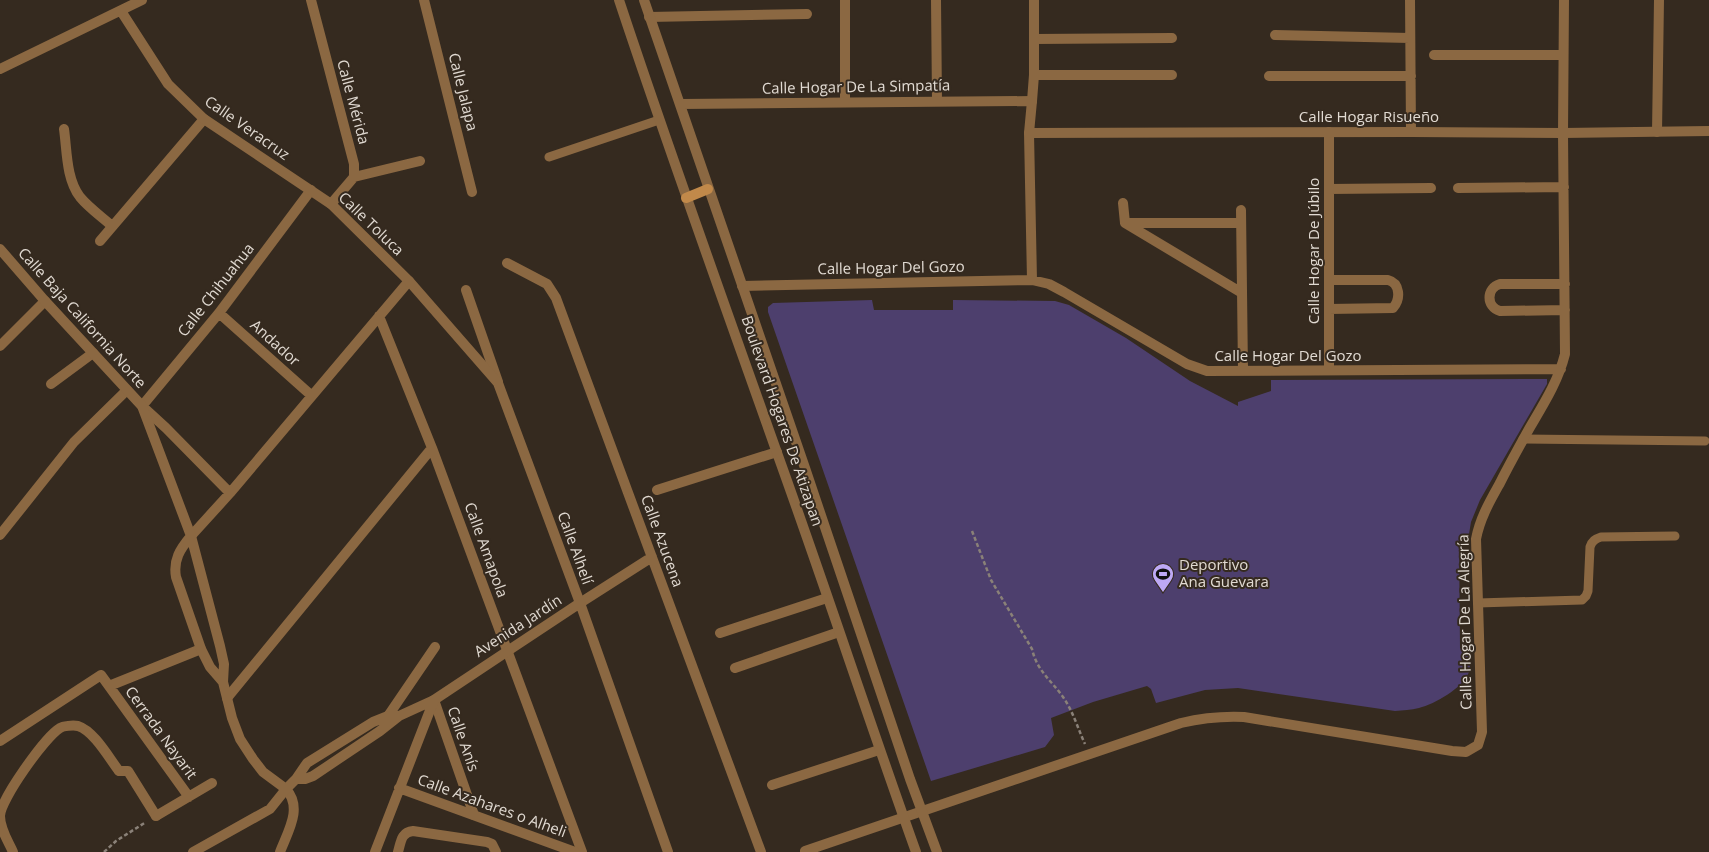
<svg xmlns="http://www.w3.org/2000/svg" width="1709" height="852" font-family="'Open Sans',sans-serif">
  <rect width="100%" height="100%" fill="#352a1f"/>
  <path fill="#4d3f6d" d="M872,300L874,310H953V300L1055,301L1069,305L1126,338L1190,381L1238,406V402L1271,391V380L1547,379V384L1480,500L1471,522L1469,534L1459,537L1460,648H1469C1470,656 1471,664 1469,672C1463,688 1435,704 1419,708C1411,710 1403,710 1395,711L1238,688L1205,690L1156,703L1151,689L1147,686L1093,702L1051,718L1054,735L1045,747L931,781L768,312V307L773,303Z"/>
  <g fill="none" stroke-linecap="round" stroke-linejoin="round">
    <path stroke="#8a8178" stroke-width="2.5" stroke-dasharray="4 2.5" stroke-linecap="butt" d="M972,531L991,580L1032,649C1037,671 1051,680 1063,697C1073,711 1078,729 1085,744
      M104,852L116,841L146,822"/>
    <path stroke="#8b6842" stroke-width="9" d="M549,157L659,120
      M1523,439L1705,441
      M1478,603L1582,600L1586,596L1588,591L1590,547C1592,541 1595,539 1601,537L1675,536"/>
    <path stroke="#8b6842" stroke-width="10" d="M119,771H128L156,816"/>
    <path stroke="#8b6842" stroke-width="10" d="M311,0L354,164V177L331,204
      M424,0L472,192
      M845,0V102
      M936,0L937,101
      M1410,0L1411,132
      M649,17L807,14
      M1275,35L1410,38
      M1034,39L1172,38
      M1434,55H1563
      M1034,75H1172
      M1269,76H1411
      M1032,101L1034,75V0
      M64,129C67,150 66,179 80,197C89,208 102,217 112,226
      M1329,132V370
      M1657,132L1659,0
      M1029,133L1032,280
      M354,177L420,161
      M1458,188L1564,187
      M1329,189L1431,188
      M1123,203L1125,223
      M1241,210L1243,371
      M1125,223L1242,293
      M1126,223H1241
      M100,241L204,119
      M507,263L547,284L556,298L761,852
      M1329,280H1388C1400,283 1401,299 1393,308L1329,309
      M742,286L1032,280L1049,284L1064,292L1187,364L1207,371L1561,369
      M466,290L498,382
      M1565,310L1500,311C1486,307 1486,288 1500,284H1565
      M219,313L312,396
      M379,316L432,448L582,852
      M0,346L45,301
      M51,384L93,353
      M657,490L777,452
      M230,493L166,428L142,406L219,313L311,190
      M0,535L74,442L127,390
      M191,536L230,493L409,281
      M580,603L652,557
      M720,633L827,598
      M735,668L839,632
      M109,686L201,649
      M227,698L432,448
      M434,700L474,815
      M390,722L388,716L435,647
      M0,741L101,675L189,797
      M772,785L879,750
      M156,816L212,783
      M805,851L1181,723C1202,718 1222,716 1244,717L1452,751L1466,752L1478,745L1482,732L1476,539C1480,518 1490,501 1500,483C1509,465 1519,447 1529,429C1543,405 1558,382 1565,354L1563,133L1564,0
      M13,852C8,841 0,829 0,816C0,800 45,737 60,728C63,726 73,725 78,726C94,731 109,758 119,771
      M280,852C288,831 303,808 286,789
      M398,852C401,842 401,832 413,831L487,842L492,844L496,852"/>
    <path stroke="#8b6842" stroke-width="10" d="M619,0C669,151 723,300 776,450C824,583 868,718 916,852
      M644,0L805,468L910,779L937,852
      M121,11L168,84L204,119L331,204L409,281L498,383L580,603L668,852
      M0,69L142,0
      M681,104L1032,101L1029,133L1411,132L1563,133L1709,131
      M0,249L45,301L142,406L191,536L220,646L224,664L223,682L232,718L240,739L253,759L263,772L286,789
      M191,536C180,549 173,560 176,577L201,649L210,667L223,682
      M296,779H305L313,776L380,731L399,716L434,700L580,603
      M399,788L575,852
      M193,852L270,809L286,789L296,779L307,763L373,722L388,716H399
      M375,852L434,700"/>
    <path stroke="#c1894a" stroke-width="10" d="M686,198L708,189"/>
  </g>
  <defs>
    <g id="stadium-pin" transform="scale(1.125)"><path d="M0 17L-7.5 6A9.5 9.5 0 1 1 7.5 6Z" fill="#bea9f5" stroke="#352a1f"/><path d="M0-5a6.5 5 0 1 0 0 10a6.5 5 0 1 0 0-10ZM-3.5-1.8h7v3.6h-7Z" fill="#111"/></g>
  </defs>
  <g fill-rule="evenodd">
    <use href="#stadium-pin" x="1163" y="574"/>
  </g>
  <g text-anchor="middle" stroke-width="4" stroke-linejoin="round" paint-order="stroke">
    <g font-size="15" fill="#e1dad2" stroke="#352a1f">
      <text transform="translate(856 87) rotate(-1)" y="5">Calle Hogar De La Simpatía</text>
      <text transform="translate(463 92) rotate(76)" y="5">Calle Jalapa</text>
      <text transform="translate(353 102) rotate(75)" y="5">Calle Mérida</text>
      <text x="1369" y="122">Calle Hogar Risueño</text>
      <text transform="translate(247 128) rotate(35)" y="5">Calle Veracruz</text>
      <text transform="translate(371 224) rotate(44)" y="5">Calle Toluca</text>
      <text transform="translate(1314 251) rotate(-90)" y="5">Calle Hogar De Júbilo</text>
      <text transform="translate(891 268) rotate(-1)" y="5">Calle Hogar Del Gozo</text>
      <text transform="translate(216 290) rotate(-52)" y="5">Calle Chihuahua</text>
      <text transform="translate(82 318) rotate(48)" y="5">Calle Baja California Norte</text>
      <text transform="translate(275 343) rotate(42)" y="5">Andador</text>
      <text x="1288" y="361">Calle Hogar Del Gozo</text>
      <text transform="translate(782 421) rotate(71)" y="5">Boulevard Hogares De Atizapan</text>
      <text transform="translate(662 541) rotate(70)" y="5">Calle Azucena</text>
      <text transform="translate(575 548) rotate(70)" y="5">Calle Alhelí</text>
      <text transform="translate(486 550) rotate(70)" y="5">Calle Amapola</text>
      <text transform="translate(1465 622) rotate(-91)" y="5">Calle Hogar De La Alegría</text>
      <text transform="translate(518 626) rotate(-33)" y="5">Avenida Jardín</text>
      <text transform="translate(161 733) rotate(54)" y="5">Cerrada Nayarit</text>
      <text transform="translate(463 739) rotate(71)" y="5">Calle Anís</text>
      <text transform="translate(492 806) rotate(20)" y="5">Calle Azahares o Alheli</text>
    </g>
    <g font-size="15" fill="#e1dad2" stroke="#352a1f" text-anchor="start">
      <text x="1179" y="570">Deportivo<tspan x="1179" dy="17">Ana Guevara</tspan></text>
    </g>
  </g>
</svg>
